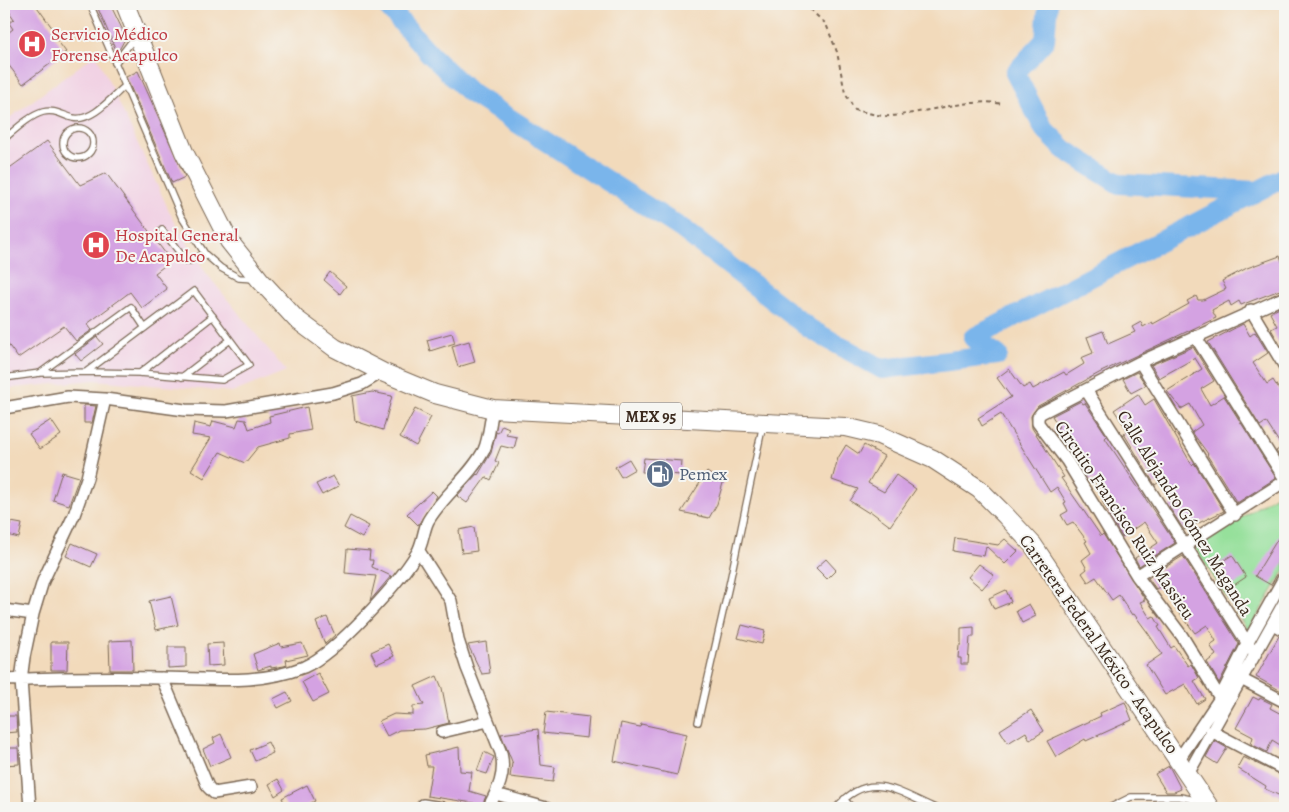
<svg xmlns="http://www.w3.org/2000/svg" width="1289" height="812" font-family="Alegreya,serif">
  <rect width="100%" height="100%" fill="#f6f6f2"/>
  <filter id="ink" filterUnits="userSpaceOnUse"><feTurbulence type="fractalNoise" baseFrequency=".02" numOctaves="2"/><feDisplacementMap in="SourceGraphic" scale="10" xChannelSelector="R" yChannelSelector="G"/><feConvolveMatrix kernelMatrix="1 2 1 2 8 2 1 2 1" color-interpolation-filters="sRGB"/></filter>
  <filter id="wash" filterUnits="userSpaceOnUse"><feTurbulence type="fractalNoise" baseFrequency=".0096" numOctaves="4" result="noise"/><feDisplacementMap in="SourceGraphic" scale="20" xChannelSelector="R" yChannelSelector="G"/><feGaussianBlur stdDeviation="1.12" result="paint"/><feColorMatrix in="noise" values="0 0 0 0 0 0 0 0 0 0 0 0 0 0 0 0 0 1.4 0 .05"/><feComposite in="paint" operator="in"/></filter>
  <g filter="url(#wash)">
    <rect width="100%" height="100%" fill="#f2dabb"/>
    <path fill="#f1d0e3" d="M96,54L172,217L206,273L286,371L234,392L94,380L4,389V122Z"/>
    <path fill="#96e09b" stroke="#68855c" d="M1285,489V570L1248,631L1195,548Z"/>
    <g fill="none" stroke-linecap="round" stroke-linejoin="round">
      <path stroke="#7ab5eb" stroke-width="20" d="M385,4L429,53L469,92L682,229L810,329L882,369L998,355L973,338L1285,177
        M1048,4L1045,40L1015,73L1044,129L1065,150L1119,184L1257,191"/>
    </g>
    <g id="blocks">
      <path fill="#d4a2e2" d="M4,4H35L53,29L51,32L66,52L23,84L4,59V36L13,29L9,23L14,19Z
        M96,4H110L126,37L119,50H116Z
        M138,71L185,177L172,183L126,77Z
        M47,141L80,185L106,173L171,261L155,273L167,289L142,308L130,292L87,324L92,330L76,341L64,326L18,358L4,339V172Z
        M1280,256L1285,269V288L1241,305L1239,301L1231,306L1229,301L1212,310L1216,318L1101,372L1038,406L1031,416L1032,428L1064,477L1061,478L1101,536L1103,534L1144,598L1145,600L1140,602L1150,618L1154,616L1160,626L1158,627L1171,648L1174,646L1188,666L1191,664L1199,678L1194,681L1205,699L1197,704L1185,684L1165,695L1146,665L1162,654L1148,633L1134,614L1132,615L1119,595L1112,600L1096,577L1088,582L1082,573L1087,569L1082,560L1091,553L1085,542L1087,541L1073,522L1067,525L1061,515L1068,511L1064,503L1066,502L1057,487L1050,492L1001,414L982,426L978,418L1011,397L997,378L1009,369L1023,388L1030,384L1033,389L1064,372L1066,375L1084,364L1081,358L1093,353L1087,337L1103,331L1108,344L1135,332L1132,327L1141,322L1143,327L1152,322L1153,324L1189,304L1187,301L1196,296L1198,300H1203L1226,289L1222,281L1247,268Z
        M330,272L346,286L340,294L324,280Z
        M1285,305V353L1271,329L1277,326L1270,313Z
        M1243,324L1250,336L1255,332L1268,353L1253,363L1267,384L1273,380L1285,399V460L1283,461L1276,451L1282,447L1266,422L1260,426L1208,342Z
        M452,333L455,343L430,351L427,340Z
        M97,337L103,344L81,361L75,354Z
        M469,341L475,362L458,367L452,346Z
        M1193,347L1214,381L1201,389L1210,405L1224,396L1276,478L1237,503L1207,455L1208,454L1192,432L1202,425L1190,404L1181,409L1167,391L1202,369L1195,358L1159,378L1151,365Z
        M1137,372L1146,385L1131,393L1123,379Z
        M372,392L392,396L383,430L355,421L352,396Z
        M1138,394L1145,405L1154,399L1192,465L1194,463L1224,511L1184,530L1169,507L1175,503L1162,480L1155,485L1124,434L1128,431L1114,410Z
        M1081,401L1083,404L1085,403L1107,436L1105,438L1175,543L1139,566L1135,558L1158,543L1144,522L1122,537L1102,501L1105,498L1093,479L1088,482L1084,474L1089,471L1080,454L1074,458L1053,430L1059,427L1052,416Z
        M84,405L96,406L92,423H84Z
        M307,407L311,430L290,434V438L258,447L245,463L220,452L204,478L191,470L211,438L192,435L194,423L211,427L213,421L236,427L239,419L246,420L249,429L270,422L269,416Z
        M415,409L431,417L416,446L400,437Z
        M51,420L61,435L40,449L29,434Z
        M502,425L509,428L506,435L517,437L514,449L501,446L495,461L499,463L491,480L486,477L467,503L457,496L477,474L478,475L491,453L496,432L498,433Z
        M846,445L859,454L864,445L884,456L868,483L884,492L896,475L916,489L890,526L870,511L869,513L850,501L858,489L832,480L838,458Z
        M644,458L682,461L681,475L642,472Z
        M629,459L635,469L621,477L615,467Z
        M62,472L79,477L69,505L53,500Z
        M707,472L723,483L717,504L709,518L681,512Z
        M333,476L339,486L322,495L316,484Z
        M432,491L437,496L418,525L407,514Z
        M350,516L369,526L362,538L344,528Z
        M11,522L22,524L19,538L7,535Z
        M474,527L477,551L462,553L459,530Z
        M1280,535L1285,538V560L1271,585L1255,576Z
        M955,538L998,545L1005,539L1018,551L1005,564L986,546L984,556L953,551Z
        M72,543L97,554L91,567L66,556Z
        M347,549L370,551L369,560H373L372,567L391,576L370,601L376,576L345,573Z
        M1232,555L1246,577L1231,587L1217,565Z
        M1183,556L1239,644L1219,683L1207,662L1216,655L1210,645L1216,641L1207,625L1195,633L1175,607L1178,605L1165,584L1156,589L1148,578Z
        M826,559L836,570L827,579L816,568Z
        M979,564L994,575L982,589L968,577Z
        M1006,590L1011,602L994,609L989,598Z
        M171,596L178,625L156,630L149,601Z
        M1029,604L1036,616L1022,623L1016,611Z
        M327,617L335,635L325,644L316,622Z
        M742,625L765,631L762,644L738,638Z
        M974,627V637H970L968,664H961V658H958L959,645H961V628Z
        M1279,636L1285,638V693L1256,677Z
        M132,640L133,670H110L109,641Z
        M51,642H68L67,670H51Z
        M486,642L490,673L482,674L468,645Z
        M223,643L224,665L208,666L207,644Z
        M280,643L281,647L302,643L308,655L286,660L287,665L284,666L271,668V666L258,670L253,654Z
        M388,644L394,656L377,664L371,652Z
        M168,647H186V667L168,668Z
        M318,673L329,694L313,702L302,682Z
        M437,676L442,688L449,723L425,729L399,730L387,736L379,721L394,714L413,715V706L424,705L415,686Z
        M287,692L292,701L278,708L273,699Z
        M1253,697L1259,700L1260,698L1272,704L1270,708L1285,716V748L1272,740L1267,752L1251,744L1253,737L1236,728Z
        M1125,702L1132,720L1086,741L1085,739L1056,757L1047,741L1101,716L1100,713Z
        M1031,710L1044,731L1030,740L1026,732L1008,743L1000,730Z
        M546,712L589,717L587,738L543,733Z
        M4,716H16L17,732L4,733Z
        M621,723L640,727L641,724L687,734L677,775L614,761Z
        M538,729L541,765L555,767L553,782L510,777L512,763L513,764L501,734Z
        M221,734L231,757L210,766L203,749L215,743L213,738Z
        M1215,741L1227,748L1217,764L1206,757Z
        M268,742L273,753L255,761L250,750Z
        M459,747L460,771L472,772L469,791L486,796L481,808H472L474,803L427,796L432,766H427L425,755Z
        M4,748H18L19,764L4,765Z
        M484,752L494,757L487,774L477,771Z
        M1243,757L1285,777V798L1265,789L1266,786L1237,768Z
        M1169,766L1181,789L1174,792H1166L1155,774Z
        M278,779L284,790L275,796L269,784Z
        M307,785L315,801L301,808H287L282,798Z"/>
    </g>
  </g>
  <g filter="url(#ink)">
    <use href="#blocks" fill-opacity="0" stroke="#7b6855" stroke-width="1"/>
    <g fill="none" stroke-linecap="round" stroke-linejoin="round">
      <g stroke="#7b6855" stroke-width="8">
        <path id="service" d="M90,4L181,216L205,254L221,268L239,278L255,279
          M115,63L135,37
          M63 143a15 15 0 1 1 30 0a15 15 0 1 1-30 0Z
          M4,139C15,130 29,116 43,112C54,109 62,115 73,118C92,122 112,97 125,86
          M162,230L187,262L205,254
          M40,373L131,307L145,328
          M140,373L213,316
          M182,377L230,340
          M4,378L40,373L86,372L140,373L222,380L249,365L194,291L86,372
          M698,722L730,581L763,424
          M844,799L852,808
          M836,808C869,769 897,791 935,808
          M1109,808L1131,797H1180L1201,801"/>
      </g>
      <g stroke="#7b6855" stroke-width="14">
        <path id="minor" d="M1251,310L1285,367
          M1195,336L1285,479
          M1140,362L1235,515
          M1086,390L1255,655
          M4,408L68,397L105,399L185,410L226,411L333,393L362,384L382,372
          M419,551L451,601L458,640L467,668L501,753C506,774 498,790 488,808
          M1137,576L1285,481
          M4,610L33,614
          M1273,624L1285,631
          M162,678L208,787L214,793L251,787
          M1241,679L1285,702
          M4,680C55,678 107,677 158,678C208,678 256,686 304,667C336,653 399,583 417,553C423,544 423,531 428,521C443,495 470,477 484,450C489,439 490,422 493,409
          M1220,698L1182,636L1137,576L1067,461L1038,423V417L1041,413L1140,362L1285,297
          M1211,731L1285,770
          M442,732L488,721
          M1179,759L1220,698L1247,644L1285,576
          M1188,774L1285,601
          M496,794L546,808
          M423,805L442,808
          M30,808L21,680L24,657L33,614L43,581L74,515L87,478L105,399"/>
      </g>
      <g stroke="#7b6855" stroke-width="20">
        <path id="primary" d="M125,4L184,152L229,241L260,280L296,319L335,348L382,372L435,394L493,409L845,427L879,435L933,459L979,489L1006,516L1033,545L1210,808"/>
      </g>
      <path stroke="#7b6855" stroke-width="2" stroke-dasharray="4 4" stroke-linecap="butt" d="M804,4L826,24L837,52L845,93L855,110C866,112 879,117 890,116C922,114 971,97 1002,104"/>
      <use href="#service" stroke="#fff" stroke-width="5.5"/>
      <use href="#minor" stroke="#fff" stroke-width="11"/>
      <use href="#primary" stroke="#fff" stroke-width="18"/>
    </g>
  </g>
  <defs>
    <g id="hospital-disc" transform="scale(1.4375)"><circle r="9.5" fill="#e0444e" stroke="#f6f6f2"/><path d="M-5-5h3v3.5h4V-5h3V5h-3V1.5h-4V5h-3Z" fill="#fff"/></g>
    <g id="fuel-disc" transform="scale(1.4375)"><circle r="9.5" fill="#5c6f8a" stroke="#f6f6f2"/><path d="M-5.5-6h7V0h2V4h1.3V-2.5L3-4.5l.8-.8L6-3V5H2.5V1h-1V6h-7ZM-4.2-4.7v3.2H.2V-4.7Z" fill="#fff"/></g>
  </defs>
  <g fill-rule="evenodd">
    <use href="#hospital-disc" x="32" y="44"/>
    <use href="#hospital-disc" x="96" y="245"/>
    <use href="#fuel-disc" x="660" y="474"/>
  </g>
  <g text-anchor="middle" stroke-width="4" stroke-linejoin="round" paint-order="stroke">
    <rect fill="#f6f6f2" stroke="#73675e" stroke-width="1" x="620" y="402.5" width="62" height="27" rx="4"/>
    <g font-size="16" font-weight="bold" fill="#3b2a1e">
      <text x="651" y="422">MEX 95</text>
    </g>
    <g font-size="18" fill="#be3a42" stroke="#f6f6f2" text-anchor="start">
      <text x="51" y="40">Servicio Médico<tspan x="51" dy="21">Forense Acapulco</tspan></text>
      <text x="115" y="241">Hospital General<tspan x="115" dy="21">De Acapulco</tspan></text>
    </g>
    <g font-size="18" fill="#4e5e75" stroke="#f6f6f2" text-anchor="start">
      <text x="679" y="480">Pemex</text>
    </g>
    <g font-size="18" fill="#3b2a1e" stroke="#f6f6f2">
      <text transform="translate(1185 513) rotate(58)" y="6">Calle Alejandro Gómez Maganda</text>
      <text transform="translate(1125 520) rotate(56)" y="6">Circuito Francisco Ruiz Massieu</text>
      <text transform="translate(1099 644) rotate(55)" y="6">Carretera Federal México - Acapulco</text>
    </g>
  </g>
  <rect width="1289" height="812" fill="none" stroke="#f6f6f2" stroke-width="20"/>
</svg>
